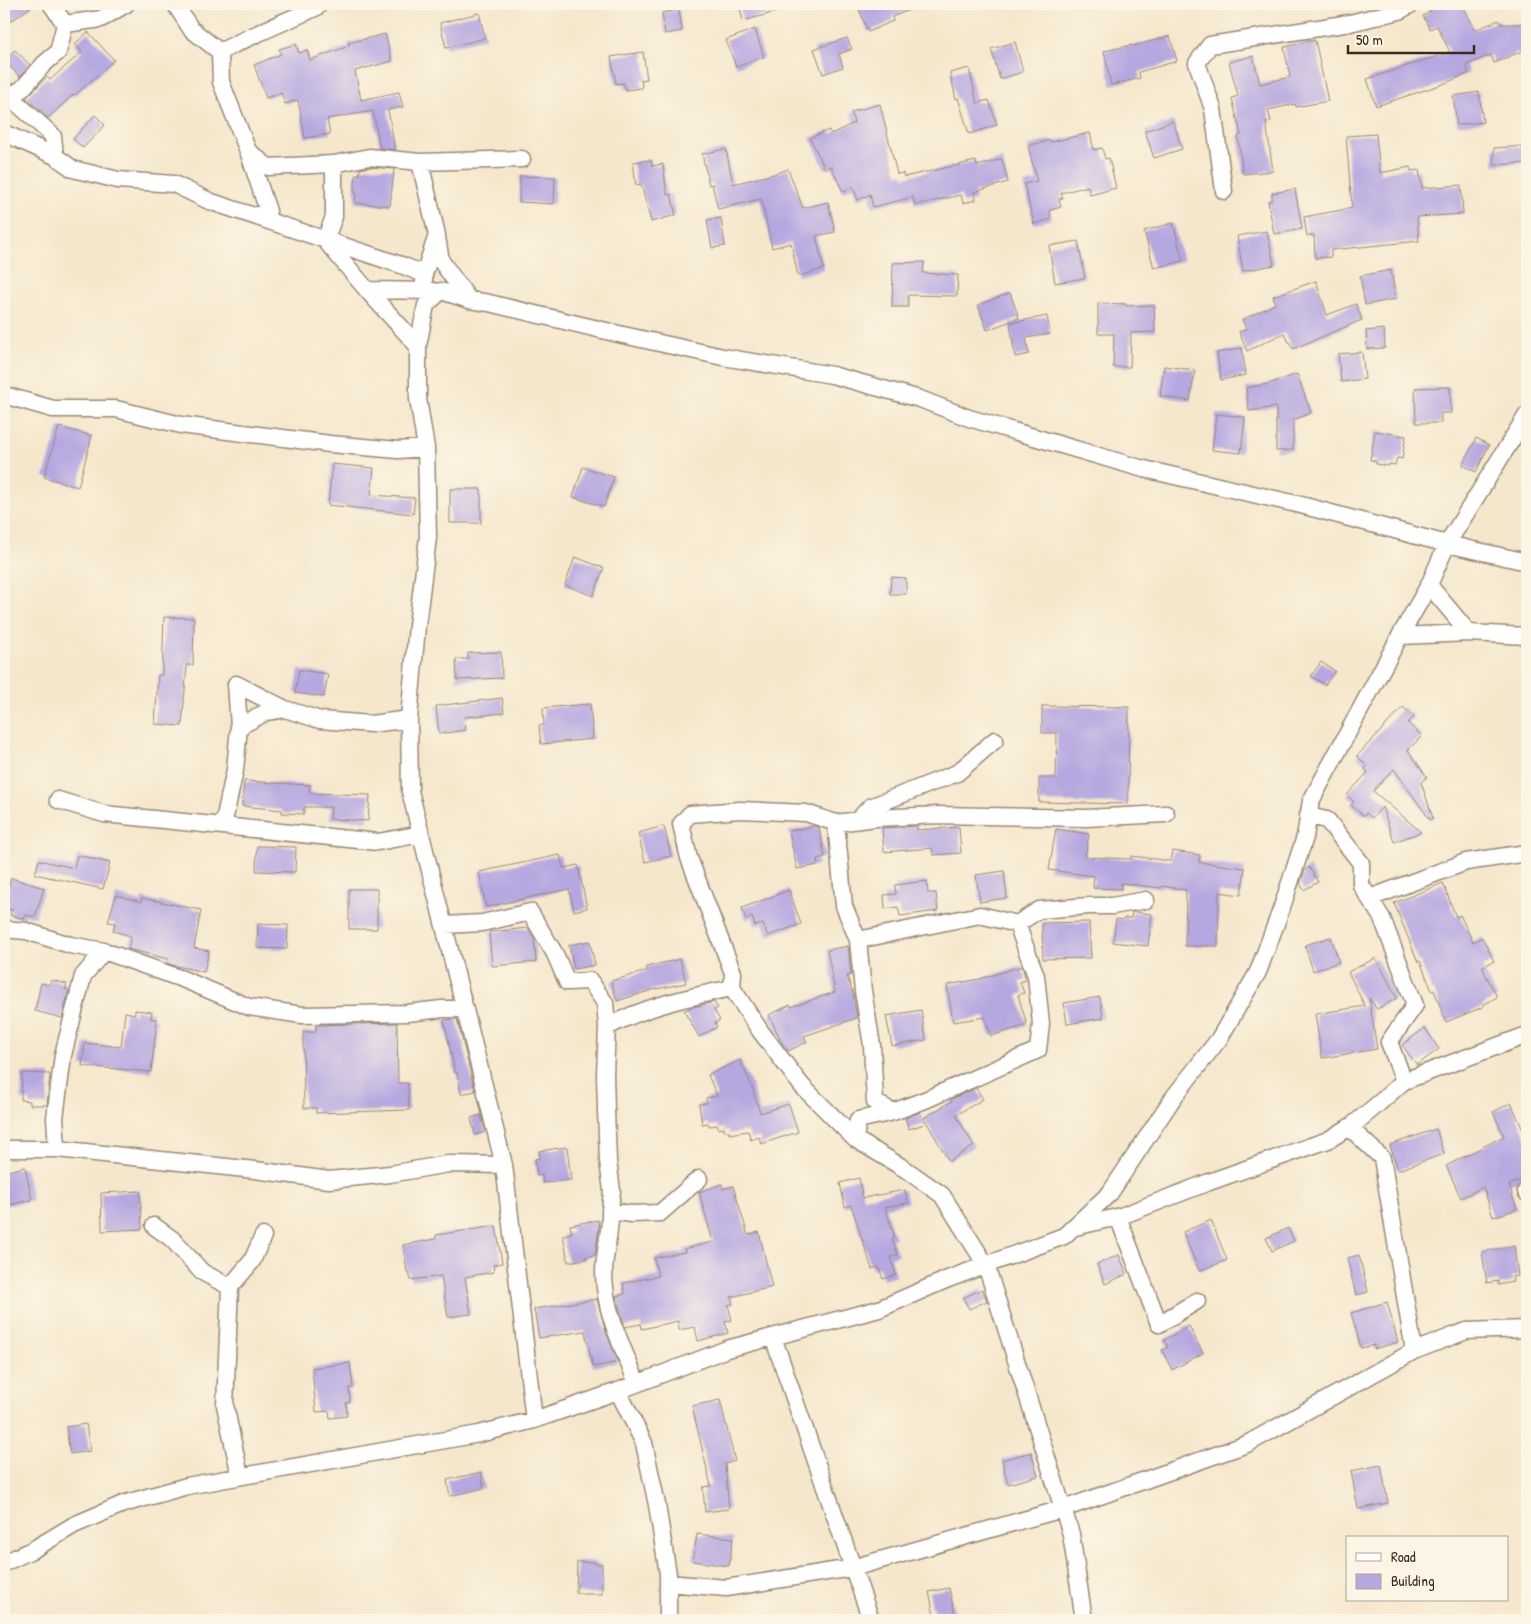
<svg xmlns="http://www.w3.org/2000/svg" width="1531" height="1624" font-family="'Patrick Hand',sans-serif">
  <rect width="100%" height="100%" fill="#fcf5e5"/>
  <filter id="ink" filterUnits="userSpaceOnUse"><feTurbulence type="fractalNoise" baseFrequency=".02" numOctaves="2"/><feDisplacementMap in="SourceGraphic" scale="10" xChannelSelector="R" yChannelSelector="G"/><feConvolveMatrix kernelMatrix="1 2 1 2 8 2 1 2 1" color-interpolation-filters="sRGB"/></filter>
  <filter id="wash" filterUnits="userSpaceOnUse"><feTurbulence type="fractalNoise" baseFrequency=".0096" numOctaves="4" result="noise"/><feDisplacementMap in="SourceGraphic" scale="20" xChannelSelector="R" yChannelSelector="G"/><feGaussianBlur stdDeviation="1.12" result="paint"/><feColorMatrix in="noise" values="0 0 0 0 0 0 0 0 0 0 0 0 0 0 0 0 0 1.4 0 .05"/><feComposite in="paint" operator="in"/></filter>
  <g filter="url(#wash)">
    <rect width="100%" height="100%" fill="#f5e7cc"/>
    <g id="blocks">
      <path fill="#b5a7e0" d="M4,4H35L4,26Z
        M739,4H791V8L743,21Z
        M857,4H924L892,17L893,21L868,32Z
        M1426,4H1462L1475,30L1499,20L1501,24H1527V49L1494,63L1491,55L1466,65L1469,73L1443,84L1376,106L1367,79L1450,52L1437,26L1430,29L1423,16L1430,12Z
        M679,10L682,31L665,34L662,13Z
        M479,13L485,38L446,48L440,23Z
        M755,29L764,57L736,67L726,40Z
        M88,32L114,60L89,83L75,95L74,94L48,118L26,98L47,77L50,80L82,52L75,44Z
        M385,34L392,61L355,71L361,100L399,92L403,107L388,110L395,150L380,148L373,111L327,119L330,134L305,138L298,100L285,104L281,93L266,98L254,65L281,54L279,49L296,44L299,53L307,50L310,60L349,46L348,43Z
        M1170,36L1177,61L1139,72L1140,78L1111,85L1104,51L1132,45L1133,46Z
        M847,38L852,49L839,54L843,67L823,74L814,49Z
        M1315,40L1328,101L1296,107L1295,104L1268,110L1271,121L1266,122L1273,171L1243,174L1238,136L1241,135L1232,98L1238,96L1229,62L1253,56L1260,84L1290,77L1284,47Z
        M1015,42L1023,72L1000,79L991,49Z
        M15,50L30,65L20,77L4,60Z
        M643,52L647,79L641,80L642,88L626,90L624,83L616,84L611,57Z
        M969,68L977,103L989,100L997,125L969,134L958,98L956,99L950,73Z
        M1479,92L1483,122L1457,125L1453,96Z
        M880,104L897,174L903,173L904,177L976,161L977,166L1002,159L1008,182L974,192L976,200L963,203L961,195L915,205L913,197L873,207L870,194L858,200L853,187L843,192L831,166L825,169L810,138L829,130L831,134L854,123L851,112Z
        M95,115L105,125L83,148L73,139Z
        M1173,121L1182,149L1154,158L1145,131Z
        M1090,133L1094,150L1102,148L1105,159L1109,158L1116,188L1090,195L1088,186L1061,193L1063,198L1059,199L1061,207L1050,210L1051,219L1034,224L1024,184L1037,181L1028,146L1050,140L1051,142Z
        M1376,134L1380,173L1410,167L1411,171L1419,170L1422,188L1461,185L1463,214L1417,217L1419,241L1331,250V257L1315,258L1314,235L1307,236L1304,217L1352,208L1346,136Z
        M1527,146V163L1494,165V148Z
        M726,149L733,184L778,173L788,169L803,208L828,202L835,232L816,236L824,269L798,276L791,243L772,248L761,199L718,209L712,184L709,185L702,154Z
        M651,160L652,166L663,164L667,195L671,194L676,215L651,222L641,184L636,185L633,162Z
        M370,167L394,169L390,206L355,203L356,192H354L356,174L359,175L360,169Z
        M520,176L555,177L554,204L519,202Z
        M1295,189L1302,229L1274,234L1268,201L1272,200V193Z
        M721,218L725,246L712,248L707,220Z
        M1173,223L1183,261L1154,268L1144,231Z
        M1267,231L1274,265L1243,271L1237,236Z
        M1078,241L1085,278L1055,283L1049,246Z
        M924,262L923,273L958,275L957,296L908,295V307H892L893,263Z
        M1391,270L1396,299L1365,305L1360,276Z
        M1316,281L1327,315L1356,304L1362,320L1293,349L1284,333L1247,351L1239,332L1246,329L1242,320L1275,304L1273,296Z
        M1010,293L1019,318L987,330L978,305Z
        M1098,303L1126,304V306L1154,305L1155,332L1131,333L1130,367H1113L1114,334H1098Z
        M1047,316L1050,334L1026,338L1029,354L1015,357L1010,323Z
        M1384,329L1385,348L1367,349L1366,331Z
        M1242,348L1246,375L1221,380L1217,353Z
        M1362,352L1365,379L1341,382L1338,354Z
        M1164,366L1195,370L1190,401L1160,396Z
        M1297,374L1311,413L1293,420V450L1276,451V407L1249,411L1246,388L1268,384Z
        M1450,387L1451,413H1441V423H1416L1415,388Z
        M1216,414L1245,417L1241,453L1212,450Z
        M59,427L92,436L78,487L44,477Z
        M1375,431L1406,436L1402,459L1397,458L1395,465L1389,464V466L1376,464V461L1370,460Z
        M1476,438L1489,445L1476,472L1463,465Z
        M332,464L374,468L371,495L415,498L413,514L328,505Z
        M583,467L614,477L604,507L573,497Z
        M450,489H481V523H450Z
        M575,557L604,568L593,596L565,585Z
        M891,577L906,578V594H890Z
        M164,617L194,618L193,665H187L182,726L155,724L158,675H162Z
        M501,652L502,678L457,680L456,659H468V653Z
        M1321,662L1335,671L1325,685L1311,676Z
        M299,670L328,674L324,697L295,693Z
        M502,698L504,713L465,717L466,730L439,734L436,706Z
        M590,704L593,739L541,744L539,726L544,725L543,708Z
        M1042,706L1129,707L1128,804L1039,802V778H1056L1057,733H1042Z
        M1403,707L1414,717L1408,723L1422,736L1408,750L1427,777L1421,782L1433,818L1430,820L1394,769L1373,791L1421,832L1394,842L1382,807L1372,818L1366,813L1364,816L1351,805L1354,802L1347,795L1368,772L1365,769L1367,766L1357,756Z
        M244,781L310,785L309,793L370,795L368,821L330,819L331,807H304V814L282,813V810L242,806Z
        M664,826L671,856L645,862L638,833Z
        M814,826L819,828L825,857L817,859L818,865L797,869L789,831Z
        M917,826V830L959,827L961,853L933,855L932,848L884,852L882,828Z
        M1056,829L1089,834L1085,857L1131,859V856L1171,861L1173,851L1200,855L1199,862L1245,868L1241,895L1219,892L1218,946H1185L1186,890L1162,886L1161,888L1121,883V889L1093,888L1094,876L1049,870Z
        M257,846L296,847L295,872L256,871Z
        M77,855L110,863L103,889L35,874L39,860L74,868Z
        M560,855L563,868L578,865L587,908L574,911L569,889L486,907L479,872Z
        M1309,867L1318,882L1304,890L1300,884L1305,870Z
        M1004,871L1007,898L980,902L976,875Z
        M11,878L44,888L35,917L26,915L24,919L10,915L12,910L4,908V903Z
        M927,881L928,893H936L938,911L900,916L898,907L885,909L884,895L896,894L895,885Z
        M1443,883L1456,917L1460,915L1473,942L1482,937L1494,961L1482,967L1497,997L1483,1005V1007L1446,1022L1434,990L1432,991L1420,961L1418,962L1394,903Z
        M349,889H377V929H349Z
        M789,890L801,924L768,936L763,924L755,926L752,917L746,920L742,908Z
        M116,895L141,902L142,898L201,910L194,948L209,951L204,972L172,965L167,963L168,959L128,949L131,936L113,931L115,923L108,922Z
        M1134,912L1152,914L1148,946L1113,942L1116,919L1123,920L1124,918H1131L1132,913Z
        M1089,922L1091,958L1043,959L1042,923Z
        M258,924L288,925L287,949L257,948Z
        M528,928L534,938L536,962L492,966L489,932Z
        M1331,937L1339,962L1313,971L1305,945Z
        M590,941L595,965L574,969L569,945Z
        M848,946L851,975L847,976L853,994L857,1018L804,1036L807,1042L788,1051L781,1041L769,1015L790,1005L791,1007L835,992L827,950Z
        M1376,958L1397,998L1377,1009L1369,998L1377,1049L1322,1058L1315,1014L1365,1006L1348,972Z
        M680,959L686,983L652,990L617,1001L611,981L647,971L646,967Z
        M1022,966L1026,980L1020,982L1024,993L1018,995L1027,1025L991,1036L985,1017L953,1022L947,985L980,979Z
        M51,980L67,984L65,989L69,990L62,1018L35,1011L41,983L49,985Z
        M1100,997L1103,1018L1067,1024L1064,1003Z
        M714,1002L718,1008L714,1010L720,1020L715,1023L717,1027L699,1037L684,1011L690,1008Z
        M135,1010L152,1012L151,1019H157L151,1072L82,1066L85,1043L121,1047L125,1012L135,1014Z
        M921,1010L926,1040L892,1046L886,1016Z
        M457,1019L475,1091L461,1094L457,1072L455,1073L444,1020Z
        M397,1023L398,1083H408L409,1110L316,1113V1108H304L303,1032H316V1025Z
        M1425,1028L1439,1049L1417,1065L1402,1045Z
        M740,1060L752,1086L760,1113L789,1104L798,1132L761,1144L759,1137L751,1140L748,1131L729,1134V1131H724V1128L718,1129V1125L709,1126L708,1123L702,1124L699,1104L707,1103L706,1098L717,1096L708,1075Z
        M22,1073L50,1074L47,1105H30V1101L21,1100Z
        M976,1088L983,1099L956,1115L974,1146L949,1161L924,1118L952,1101L951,1099Z
        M1511,1103L1527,1139V1177L1509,1185L1517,1209L1493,1217L1483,1187L1461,1198L1446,1166L1504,1136L1493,1112Z
        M920,1112L924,1124L909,1129L905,1118Z
        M481,1115L485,1132L475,1135L471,1118Z
        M1436,1129L1444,1154L1398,1170L1390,1145Z
        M567,1147L571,1180L543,1183L542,1175L537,1176L535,1159L540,1158L539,1151Z
        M25,1167L32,1200L4,1206V1172Z
        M859,1178L863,1198L905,1190L908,1203L885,1207L895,1238L892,1239L898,1255L891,1257L896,1275L883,1279L879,1267L872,1269L851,1205L845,1207L840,1183Z
        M722,1184L723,1189L733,1186L748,1235L759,1232L772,1287L731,1297L733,1304L728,1305L732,1320L725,1322L728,1333L698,1341L695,1327L679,1330L678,1321L642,1329L641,1324L625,1327L616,1296L625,1294L623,1283L658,1276L654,1258L685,1252L684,1249L713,1242L699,1192Z
        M140,1191L142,1229L102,1231L101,1193Z
        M598,1220L599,1227L595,1255L585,1257L586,1259L568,1262L563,1235L572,1233L570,1225Z
        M1211,1220L1227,1260L1199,1271L1183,1232Z
        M496,1226L502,1263L493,1265L494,1272L465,1277L471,1314L448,1317L441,1276L411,1280L409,1272H407L403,1245L436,1239V1235Z
        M1288,1228L1294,1241L1272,1251L1266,1238Z
        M1514,1246L1518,1276L1512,1277L1513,1282L1498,1285V1281L1487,1283L1482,1252Z
        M1119,1255L1127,1274L1105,1284L1097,1264Z
        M1359,1255L1368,1292L1356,1295L1347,1258Z
        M982,1289L987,1301L969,1309L963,1298Z
        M597,1299L606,1332L618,1362L593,1367L585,1331L539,1338L534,1309Z
        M1387,1302L1398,1342L1374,1349V1345L1361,1348L1351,1313Z
        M1189,1326L1203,1353L1172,1370L1162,1350L1168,1347L1164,1340Z
        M350,1363L353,1388H349L350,1402L346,1403L347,1416L330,1418L329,1411L316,1412L312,1368Z
        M720,1400L735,1461L725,1464L729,1509L705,1512L703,1487L711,1486L692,1406Z
        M86,1424L90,1451L70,1454L66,1427Z
        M1031,1452L1038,1476L1008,1484L1002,1460Z
        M1381,1465L1388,1503L1358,1509L1351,1471Z
        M481,1472L484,1488L450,1496L447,1480Z
        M697,1534L733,1538L729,1566L693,1561Z
        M577,1562H595V1564H602V1594H582V1593H576Z
        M949,1588L956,1620H935L929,1592Z"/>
    </g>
  </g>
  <g filter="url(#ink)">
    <use href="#blocks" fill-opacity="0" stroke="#988875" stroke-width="1"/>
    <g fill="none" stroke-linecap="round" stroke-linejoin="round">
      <g stroke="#988875" stroke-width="19">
        <path id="street" d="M175,4L191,29L220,52
          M65,24L101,19L126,4
          M4,94L20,106L53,136L55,156
          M4,106L8,97L22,89L44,64L58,52L65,24L51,4
          M4,133L55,156L73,169L118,180L174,184L209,201L401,265L424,274V291
          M248,151L268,167L334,164
          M420,162L437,235L424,274
          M1224,191L1213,109L1197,63L1210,45L1350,23L1399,11L1412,4
          M255,216L268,211L248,151L221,82L220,52C251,35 285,22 317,7L319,4
          M437,237L441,261L469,300
          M367,290L418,346
          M434,291L367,290L325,240L334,217V164L369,157L420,162L522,159
          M4,395L53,409H116L181,425L330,444L398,450L426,448
          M1429,585L1469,633
          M1400,636L1469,633L1527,636
          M239,727L266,712L285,709
          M58,800L104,814L223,826L235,770L239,727L236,684L285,709L320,720L371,724L409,719
          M858,820L870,807L957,773L995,740
          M836,823L876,818L939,815L1086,818L1166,814
          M223,826L378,842L421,834
          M1370,898L1466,862L1527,853
          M444,925L482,923L530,912L555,954L567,982L590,981L605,1003L607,1027L605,1074L606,1110L608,1161L612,1191L610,1211
          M4,929L26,931L70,945L104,951L185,980L249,1007L302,1015L407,1013L442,1009H465
          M732,988L733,973L689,858L681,824L690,814L740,810L806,813L836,823L844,906L858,940
          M607,1027C646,1006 689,997 732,988L761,1032L802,1086L855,1139L905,1169L942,1195L986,1265L1071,1534L1084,1620
          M1404,1081L1527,1035
          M893,1112L875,1102L872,1045L863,991L858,940L980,915L1017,924
          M1349,1127L1382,1158L1414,1351
          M855,1139L858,1120L893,1112L925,1100L1038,1050L1041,1024L1036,976L1017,924L1039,910L1089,906H1112L1146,900
          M4,1149H57L255,1170L329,1180L390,1174L448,1164L504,1165
          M57,1149L55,1118L63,1055L83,976L104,951
          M1526,1191L1527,1193
          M1118,1217L1159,1324L1197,1301
          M154,1226L172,1239L202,1272L230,1287
          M1075,1227L1121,1216L1209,1182L1328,1140L1353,1125L1378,1104L1404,1081L1389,1042L1415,1005L1382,918L1361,885V863L1327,820L1308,816
          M773,1337L871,1620
          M637,1383C623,1348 604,1311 604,1273C604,1252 611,1232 610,1211L632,1214L660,1213L699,1179
          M618,1391L644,1443L657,1505L668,1574V1620
          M534,1420L504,1165L410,791L409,719L417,626L428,537L426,448L418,399V346L426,305L441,291L469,300L489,303L623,335L723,357L832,375L920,399L969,418L1140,468L1301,505L1447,544L1527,562
          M240,1476L225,1405L230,1287L252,1261L263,1236
          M4,1563L34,1549L74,1525L123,1504L187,1486L479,1434L534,1420L618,1391L727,1349L879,1309L948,1279L1064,1236L1110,1193L1173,1098L1219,1039L1258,972L1281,910L1305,837L1311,801L1400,636L1429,585L1447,544L1527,415
          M668,1583L726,1588L852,1568L1066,1508L1247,1444L1414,1351L1466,1331L1527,1329"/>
      </g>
      <use href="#street" stroke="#fff" stroke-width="16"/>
    </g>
  </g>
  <rect width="1531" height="1624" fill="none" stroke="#fcf5e5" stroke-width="20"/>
  <rect x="1346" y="1536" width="162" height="65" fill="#fcf5e5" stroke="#afa495"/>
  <rect x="1356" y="1553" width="25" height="8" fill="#ffffff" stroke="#afa495"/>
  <text x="1391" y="1562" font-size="15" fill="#3b2a1e">Road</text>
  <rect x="1356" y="1574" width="25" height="15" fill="#b5a7e0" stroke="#afa495"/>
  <text x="1391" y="1586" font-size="15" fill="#3b2a1e">Building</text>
  <path d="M1348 45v8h126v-8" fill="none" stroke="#3b2a1e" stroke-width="2.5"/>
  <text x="1356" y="45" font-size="15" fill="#3b2a1e" stroke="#fcf5e5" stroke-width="4" paint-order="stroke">50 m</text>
</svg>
